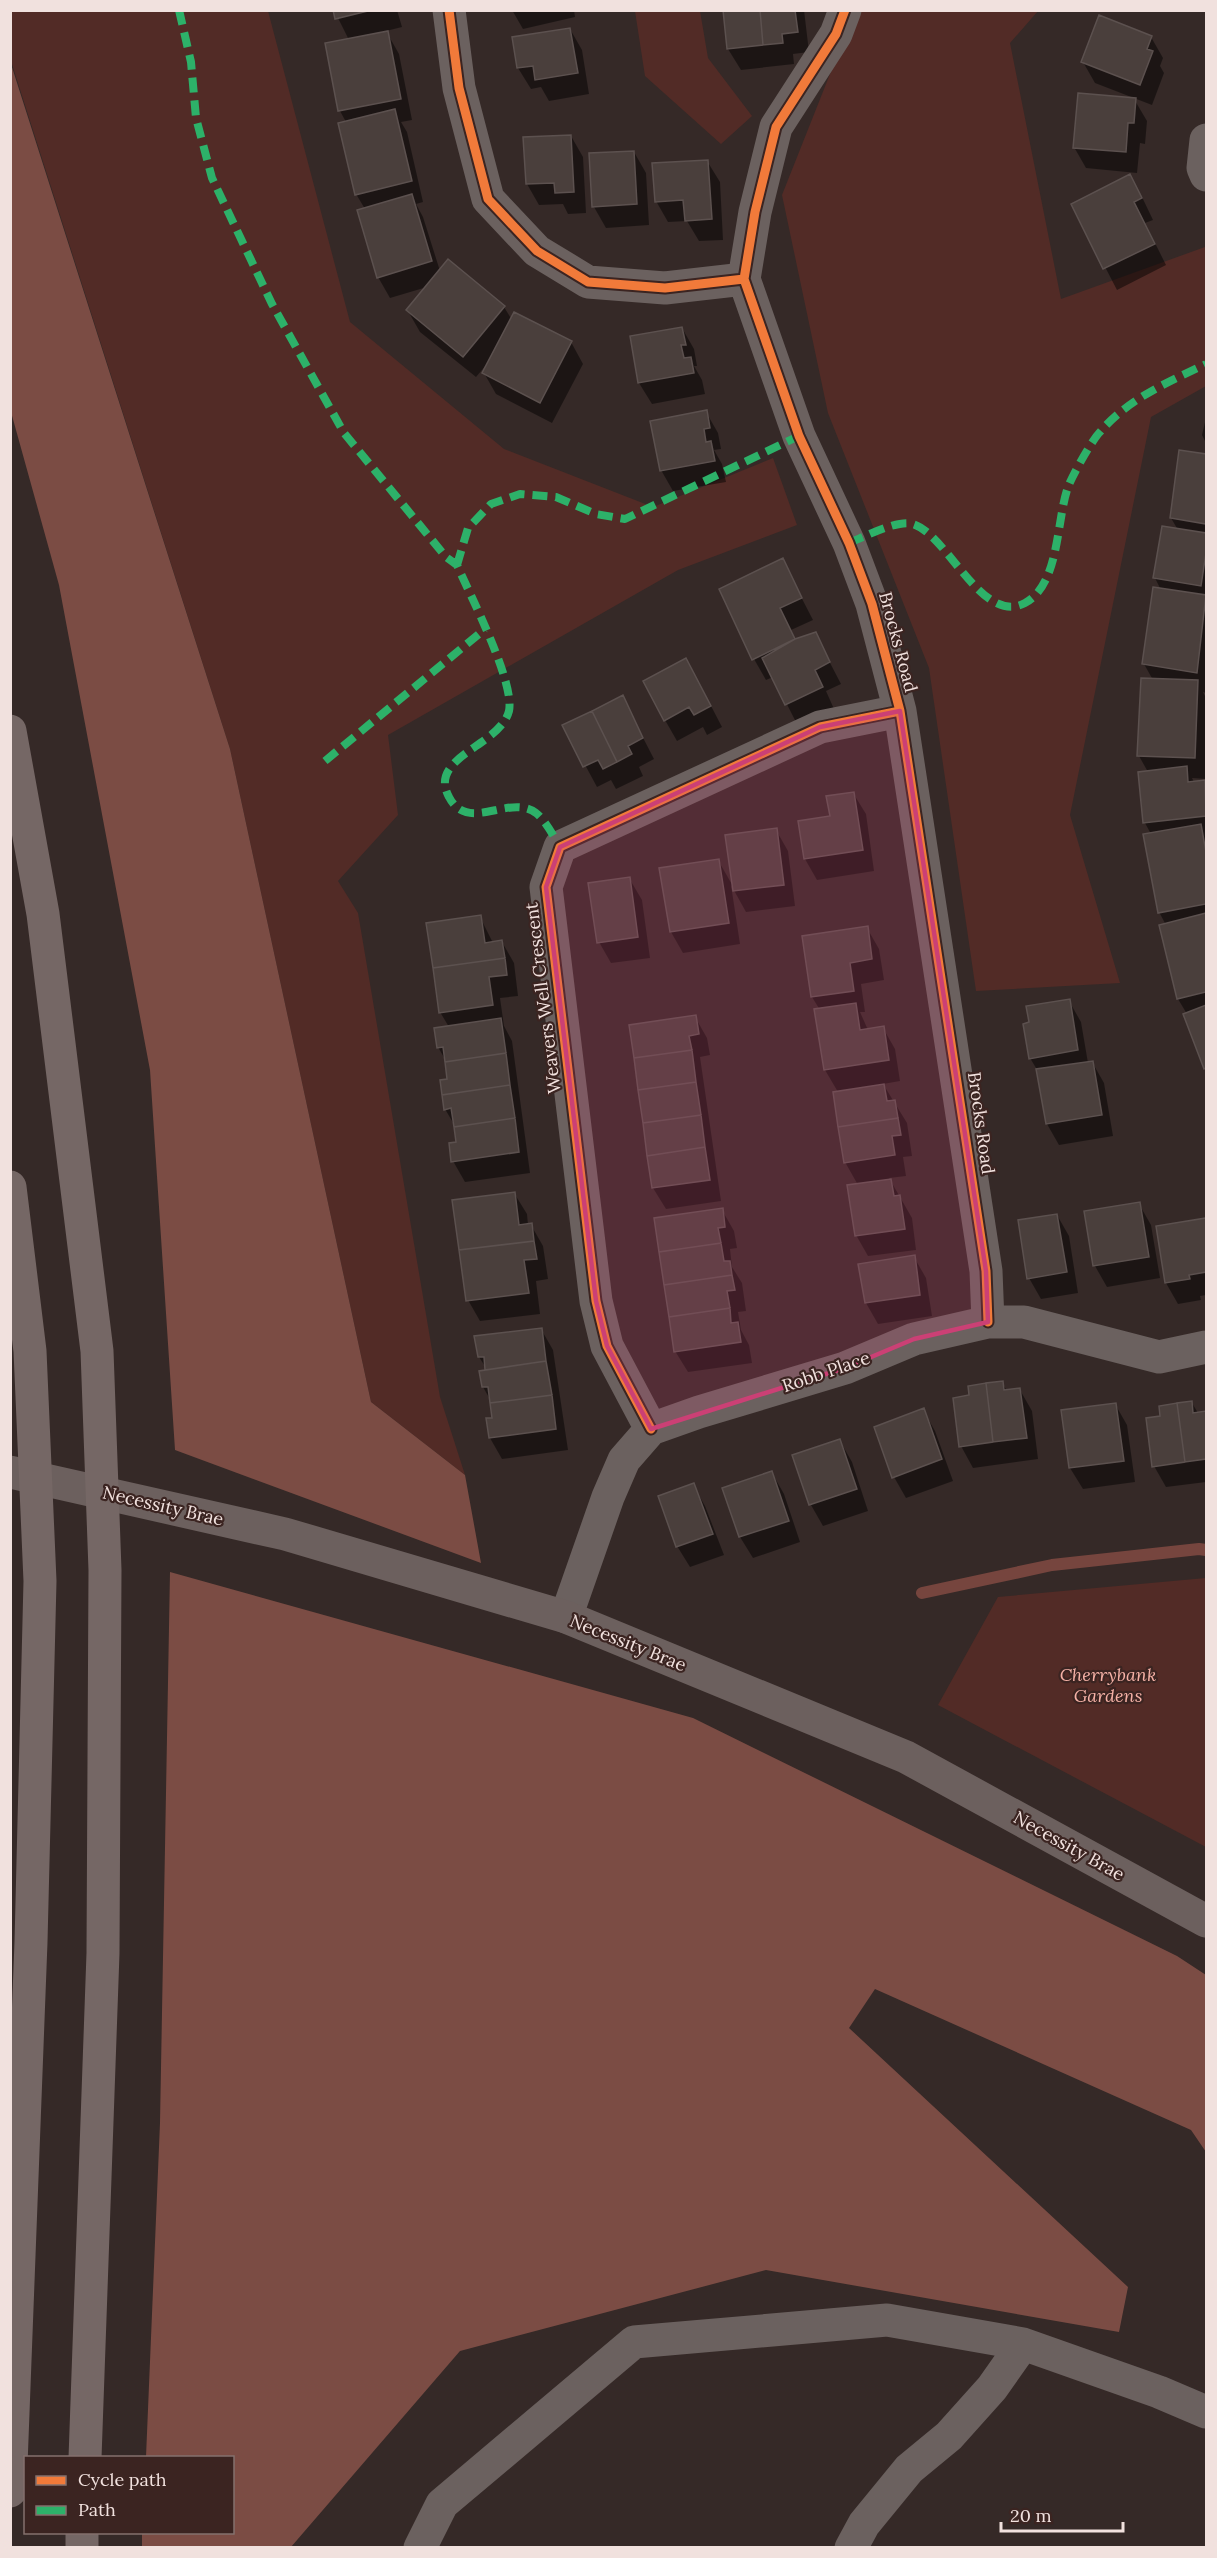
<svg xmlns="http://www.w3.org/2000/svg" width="1217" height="2558" font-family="Lora,serif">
  <rect width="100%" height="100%" fill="#352927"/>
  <path fill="#522b26" d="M10,11H268L350,322L504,449L653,507L773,458L797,525L678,570L388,735L398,815L338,881L358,913L440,1397L465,1475L371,1402L230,749L11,61Z
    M635,11H700L708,58L752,116L721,144L645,76Z
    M855,11H1038L1010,43L1061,299L1205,247L1206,250V386L1151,417L1070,815L1120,983L976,991L929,668L828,413L782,195Z
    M1206,1578V1847L938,1705L998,1597Z"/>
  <path fill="#7b4c44" d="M10,61L230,749L371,1402L465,1475L481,1563L175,1450L150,1070L59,585L11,412Z
    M170,1572L693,1718L1177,1956L1206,1975V2152L1191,2130L875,1989L849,2028L1128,2287L1119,2332L766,2270L460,2351L291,2547H142V2533L232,2532V2458L146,2457L160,2123Z"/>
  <path fill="#0007" d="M334,10H397L402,27L386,31L399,54L412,120L401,122L407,132L423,202L416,204L423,217L440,271L504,307L512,320L571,342L583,364L552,423L496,394L484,373L487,364L476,377L420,332L408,311L427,287L390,298L378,277L365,209L356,194L346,122L340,111L349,40Z
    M512,10H574L575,17L523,29Z
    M724,10H804L809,52L793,54L794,64L741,70L728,49Z
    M570,29L582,50L589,94L549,101L541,87L531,89L518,68L514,38Z
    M1151,37L1163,58L1160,66L1164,73L1152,105L1095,83L1083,62Z
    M1134,99L1147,121L1145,144L1140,143L1137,173L1086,168L1074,147Z
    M571,136L583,157L586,213L568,214L563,204L539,205L527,184L525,138Z
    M634,152L646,173L649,225L606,228L594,207Z
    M707,161L720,182L723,240L699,241L687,221L668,222L656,201Z
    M1142,197L1153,220L1145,223L1166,265L1117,290L1073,205Z
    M682,328L694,349L697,366H694L702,380L705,394L652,404L639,383L632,337Z
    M706,412L718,433L721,449L714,450L722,464L726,482L673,491L661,470Z
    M1206,418V443L1202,435Z
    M1181,451L1206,455V693L1203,692L1206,698V779L1192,778L1194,782L1204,781L1206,786V1071L1187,1014L1178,999L1160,926L1166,925L1159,912L1151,834L1145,823L1148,772L1139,756L1153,680L1144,664L1161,590L1155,578L1178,530L1171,518Z
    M782,560L813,620L791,630L796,641L815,634L841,684L826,691L834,709L798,726L773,677L766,680L754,659L721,590Z
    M698,681L722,727L707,735L703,727L677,741L665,720Z
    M622,697L654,759L639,767L643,776L616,789L611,780L597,787L564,726Z
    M853,793L866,814L874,871L817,880L805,859L831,817Z
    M776,830L788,851L795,906L746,912L731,885L740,944L683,953L671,932L718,860L734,888Z
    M629,878L642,900L650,958L611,963L599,942Z
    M480,917L493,943L502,942L514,963L518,996L500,998L504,1026L512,1041L530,1173L465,1182L453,1161L457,1144L455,1126L445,1109L449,1080L446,1061L438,1047L449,1027L440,1012Z
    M867,928L879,949L884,980L861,984L865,1012H860L868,1030L883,1028L895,1049L900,1081L883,1084L907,1123L912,1156L903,1157L906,1176L889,1178L912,1218L916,1250L868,1256L856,1235L858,1185L845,1162L838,1092L825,1070L820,1010L812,997Z
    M1069,1001L1081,1022L1088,1063L1092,1062L1104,1083L1113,1136L1059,1145L1047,1124L1039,1073L1030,1058Z
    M695,1017L707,1038L710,1055L700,1057L721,1201L666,1209L653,1188L630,1027Z
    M514,1193L527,1214L528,1225H531L543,1246L548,1279L536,1281L540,1314L480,1321L468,1300Z
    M1139,1204L1151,1225L1160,1278L1107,1287L1095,1266Z
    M722,1210L734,1231L737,1248L730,1249L732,1267L742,1283L746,1311L738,1312L741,1330L749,1345L752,1363L688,1372L675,1351Z
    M1057,1215L1069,1236L1078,1293L1041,1299L1029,1278Z
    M1206,1219V1295L1200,1296L1201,1300L1178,1304L1166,1283L1157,1227Z
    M914,1257L926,1278L932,1316L878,1324L866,1303Z
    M541,1329L553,1350L568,1450L502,1459L490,1438L488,1420L494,1419L491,1401L483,1387L488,1371L479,1357Z
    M1002,1383L1007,1391L1020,1390L1032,1411L1038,1459L973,1468L961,1446L971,1397Z
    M1192,1403L1198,1413L1206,1412V1482L1166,1487L1154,1466L1162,1417Z
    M1115,1404L1127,1425L1135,1482L1083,1489L1070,1468L1063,1412Z
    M923,1410L935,1431L953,1481L906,1498L894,1477Z
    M840,1441L852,1462L868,1511L823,1526L811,1505L794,1456Z
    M772,1473L784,1494L800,1542L753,1558L740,1537L724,1489Z
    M693,1485L705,1506L724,1555L690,1567L677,1546Z"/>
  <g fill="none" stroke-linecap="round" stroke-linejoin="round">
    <path stroke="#76453e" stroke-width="12" d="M922,1593L1052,1565L1199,1549L1206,1550"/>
  </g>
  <path fill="#4a3f3c" stroke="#5c514f" stroke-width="1.5" d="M333,10H372L335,19Z
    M723,10H760L763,45L727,49Z
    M760,10H795L798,32L782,34L783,43L763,45Z
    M1099,15L1152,36L1147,49L1153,51L1140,85L1081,62Z
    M570,28L578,73L535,80L533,66L517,68L512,37Z
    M388,31L401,99L338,111L325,43Z
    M1078,93L1136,98L1134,123H1128L1126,152L1073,148Z
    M395,109L412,181L355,195L338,123Z
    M571,135L574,192L555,193L554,183L526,184L523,137Z
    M634,151L637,204L592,207L589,153Z
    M708,160L712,219L685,221L683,200L655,202L652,163Z
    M1130,174L1142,198L1134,202L1155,244L1103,269L1071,204Z
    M412,194L432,261L377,278L357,210Z
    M448,259L505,306L463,357L406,310Z
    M514,312L572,341L540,403L482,373Z
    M682,327L686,345H681L684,358L691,357L694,373L638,383L630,336Z
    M707,410L710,428L704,429L706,442L711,441L715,461L660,471L650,421Z
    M1179,450L1206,454V524L1170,518Z
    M1162,526L1206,533V553L1201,586L1153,578Z
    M783,558L802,598L780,608L795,639L752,660L719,589Z
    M1153,587L1206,595L1197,673L1142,664Z
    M816,632L830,662L815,670L823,687L785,705L762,658L795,639Z
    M686,658L711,706L694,715L689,707L664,721L643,681Z
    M1141,678L1198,680L1195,758L1137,756Z
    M623,695L643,738L628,746L632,754L617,762L592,711Z
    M592,711L617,762L603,769L598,760L583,767L562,725Z
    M1187,766L1188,782L1205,780L1206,816L1143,823L1138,772Z
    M854,792L863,850L804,859L798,821L830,816L826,796Z
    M1201,824L1206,852V904L1158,913L1143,834Z
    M777,828L784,885L733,891L725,835Z
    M719,859L729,923L670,932L659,868Z
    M630,877L638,937L597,943L588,883Z
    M1206,913V992L1177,999L1159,925Z
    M481,915L485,943L502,940L505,958L433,968L426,923Z
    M868,926L872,959L850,963L854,991L811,997L802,936Z
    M505,958L507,975L489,977L493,1005L439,1013L433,968Z
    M1070,999L1078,1050L1029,1059L1023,1024L1029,1022L1026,1006Z
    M856,1003L860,1030L884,1026L889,1060L824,1070L814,1009Z
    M1206,1005V1068L1204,1069L1183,1014Z
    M696,1015L699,1034L689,1036L692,1050L634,1058L629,1025Z
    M501,1018L506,1053L445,1062L443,1047L437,1048L434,1028Z
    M692,1050L696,1082L638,1090L634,1058Z
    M506,1053L510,1085L442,1095L440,1080L447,1079L445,1062Z
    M1093,1061L1102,1115L1046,1124L1036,1069Z
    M696,1082L701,1115L643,1123L638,1090Z
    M884,1084L887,1101L895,1100L898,1118L838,1127L833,1092Z
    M510,1085L515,1118L454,1127L451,1108L444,1110L442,1095Z
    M701,1115L705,1147L647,1156L643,1123Z
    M515,1118L519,1152L451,1162L449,1143L456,1142L454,1127Z
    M898,1118L901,1135L892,1136L895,1155L844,1163L838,1127Z
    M705,1147L710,1180L652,1188L647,1156Z
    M891,1179L894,1196L900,1195L905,1229L855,1236L847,1185Z
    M515,1192L519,1225L532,1223L534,1241L459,1250L452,1200Z
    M1140,1202L1149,1257L1093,1266L1084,1211Z
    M723,1208L725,1227L718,1228L721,1243L659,1252L654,1218Z
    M1057,1214L1067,1272L1027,1279L1018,1220Z
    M1206,1218V1272L1189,1275L1190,1279L1165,1283L1156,1226Z
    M534,1241L537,1259L524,1260L529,1293L466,1301L459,1250Z
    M721,1243L724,1261H730L732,1275L664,1285L659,1252Z
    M915,1255L920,1295L865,1303L858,1264Z
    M732,1275L735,1290L727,1291L730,1308L669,1317L664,1285Z
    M730,1308L731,1323L738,1322L741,1342L674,1352L669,1317Z
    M542,1328L546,1361L485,1370L484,1357H478L474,1336Z
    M546,1361L552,1395L490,1403L488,1387H482L479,1371Z
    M1003,1381L1004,1390L1020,1388L1027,1438L993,1442L986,1383Z
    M986,1383L993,1442L959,1447L953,1398L969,1395L968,1386Z
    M552,1395L556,1429L489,1438L486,1418H492L490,1403Z
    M1192,1401L1193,1413L1206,1411V1459L1185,1462L1177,1403Z
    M1116,1403L1124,1461L1069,1468L1061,1410Z
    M1177,1403L1185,1462L1152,1467L1146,1418L1160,1416L1159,1406Z
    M924,1408L942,1459L892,1478L874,1427Z
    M840,1439L857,1489L809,1505L792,1455Z
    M772,1471L789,1521L739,1537L722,1488Z
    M694,1483L713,1534L676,1547L658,1496Z"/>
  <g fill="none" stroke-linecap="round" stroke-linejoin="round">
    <path stroke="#6b6261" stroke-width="4" stroke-dasharray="3 3" stroke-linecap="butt" d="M1180,2548H1187"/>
    <path stroke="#6b615f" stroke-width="33" d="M449,10L459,88L488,199L537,251L588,282L665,288L744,279
      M845,10L836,34L776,127L755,212L744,279L799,436L849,543L872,604L900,711L986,1271L988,1322
      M1206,140L1203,168L1206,175
      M651,1429L607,1346L596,1301L546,887L560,847L820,727L900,711
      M566,1617L608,1497L624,1460L651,1429L699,1412L845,1368L914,1339L988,1322H1024L1159,1357L1206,1347
      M420,2548L442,2504L634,2342L887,2320L1023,2344L1159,2392L1206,2412
      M851,2548L864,2524L909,2469L949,2436L992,2388L1023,2344"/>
    <path stroke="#6c605e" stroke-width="33" d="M10,1472L285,1534L566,1617L906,1757L1206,1921"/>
    <path stroke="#756765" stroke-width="33" d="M10,731L43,914L97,1351L105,1570L103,1953L85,2458
      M10,1187L30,1351L40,1581L31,1942L10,2491
      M82,2548V2532"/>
    <path stroke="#2db169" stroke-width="8" stroke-dasharray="15 8" stroke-linecap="butt" d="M179,10L191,62L196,118L212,178L272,304L344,433L446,557L457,565C470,595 515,682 509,711C500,746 427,757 449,797C468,834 509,793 536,813C546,821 554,837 560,847
      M849,543C864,537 898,519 913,524C948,535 982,626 1025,603C1060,584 1056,521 1068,487C1072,476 1092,440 1100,432C1128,399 1168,382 1206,364
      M457,565L468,528L491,504L520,494L556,497L596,514L625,519L799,436
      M325,761L485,629"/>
    <g stroke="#3b2421" stroke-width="13">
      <path id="cycleway" d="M449,10L459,88L488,199L537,251L588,282L665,288L744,279
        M845,10L836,34L776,127L755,212L744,279L799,436L849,543L872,604L900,711L986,1271L988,1322
        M651,1429L607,1346L596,1301L546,887L560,847L820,727L900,711"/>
    </g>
    <use href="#cycleway" stroke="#f17a3a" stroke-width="9"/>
  </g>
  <path fill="#cb4075" fill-opacity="0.2" stroke="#cb4075" stroke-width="4.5" stroke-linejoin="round" d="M900,711L986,1271L988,1322L914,1339L845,1368L651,1429L607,1346L596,1301L546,887L560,847L820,727Z"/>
  <g text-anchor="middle" stroke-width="4.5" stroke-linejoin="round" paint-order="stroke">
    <g font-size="18" fill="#f1e1de" stroke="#3b2421">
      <text transform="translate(898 642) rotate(75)" y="6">Brocks Road</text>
      <text transform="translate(543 998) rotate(-97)" y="6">Weavers Well Crescent</text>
      <text transform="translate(981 1123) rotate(82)" y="6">Brocks Road</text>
      <text transform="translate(826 1372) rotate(-19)" y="6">Robb Place</text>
      <text transform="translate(163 1506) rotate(13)" y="6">Necessity Brae</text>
      <text transform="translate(628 1643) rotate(22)" y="6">Necessity Brae</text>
      <text transform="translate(1069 1846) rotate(29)" y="6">Necessity Brae</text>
    </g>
    <g font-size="18" font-style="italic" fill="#f5b1a6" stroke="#3b2421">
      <text x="1108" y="1681">Cherrybank<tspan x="1108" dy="21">Gardens</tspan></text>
    </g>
  </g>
  <rect width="1217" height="2558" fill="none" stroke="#f1e1de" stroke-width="24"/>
  <rect x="24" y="2456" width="210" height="78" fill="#3b2421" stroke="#84706d" stroke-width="1.5"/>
  <rect x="36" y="2476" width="30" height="9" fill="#f17a3a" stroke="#84706d" stroke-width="1.5"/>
  <text x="78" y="2486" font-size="18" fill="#f1e1de">Cycle path</text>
  <rect x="36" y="2506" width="30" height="9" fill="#2db169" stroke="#84706d" stroke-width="1.5"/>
  <text x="78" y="2516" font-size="18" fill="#f1e1de">Path</text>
  <path d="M1001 2522v9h122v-9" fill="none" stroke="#f1e1de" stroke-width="3"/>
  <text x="1010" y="2522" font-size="18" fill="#f1e1de" stroke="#3b2421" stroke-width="4.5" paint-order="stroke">20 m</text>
</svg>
